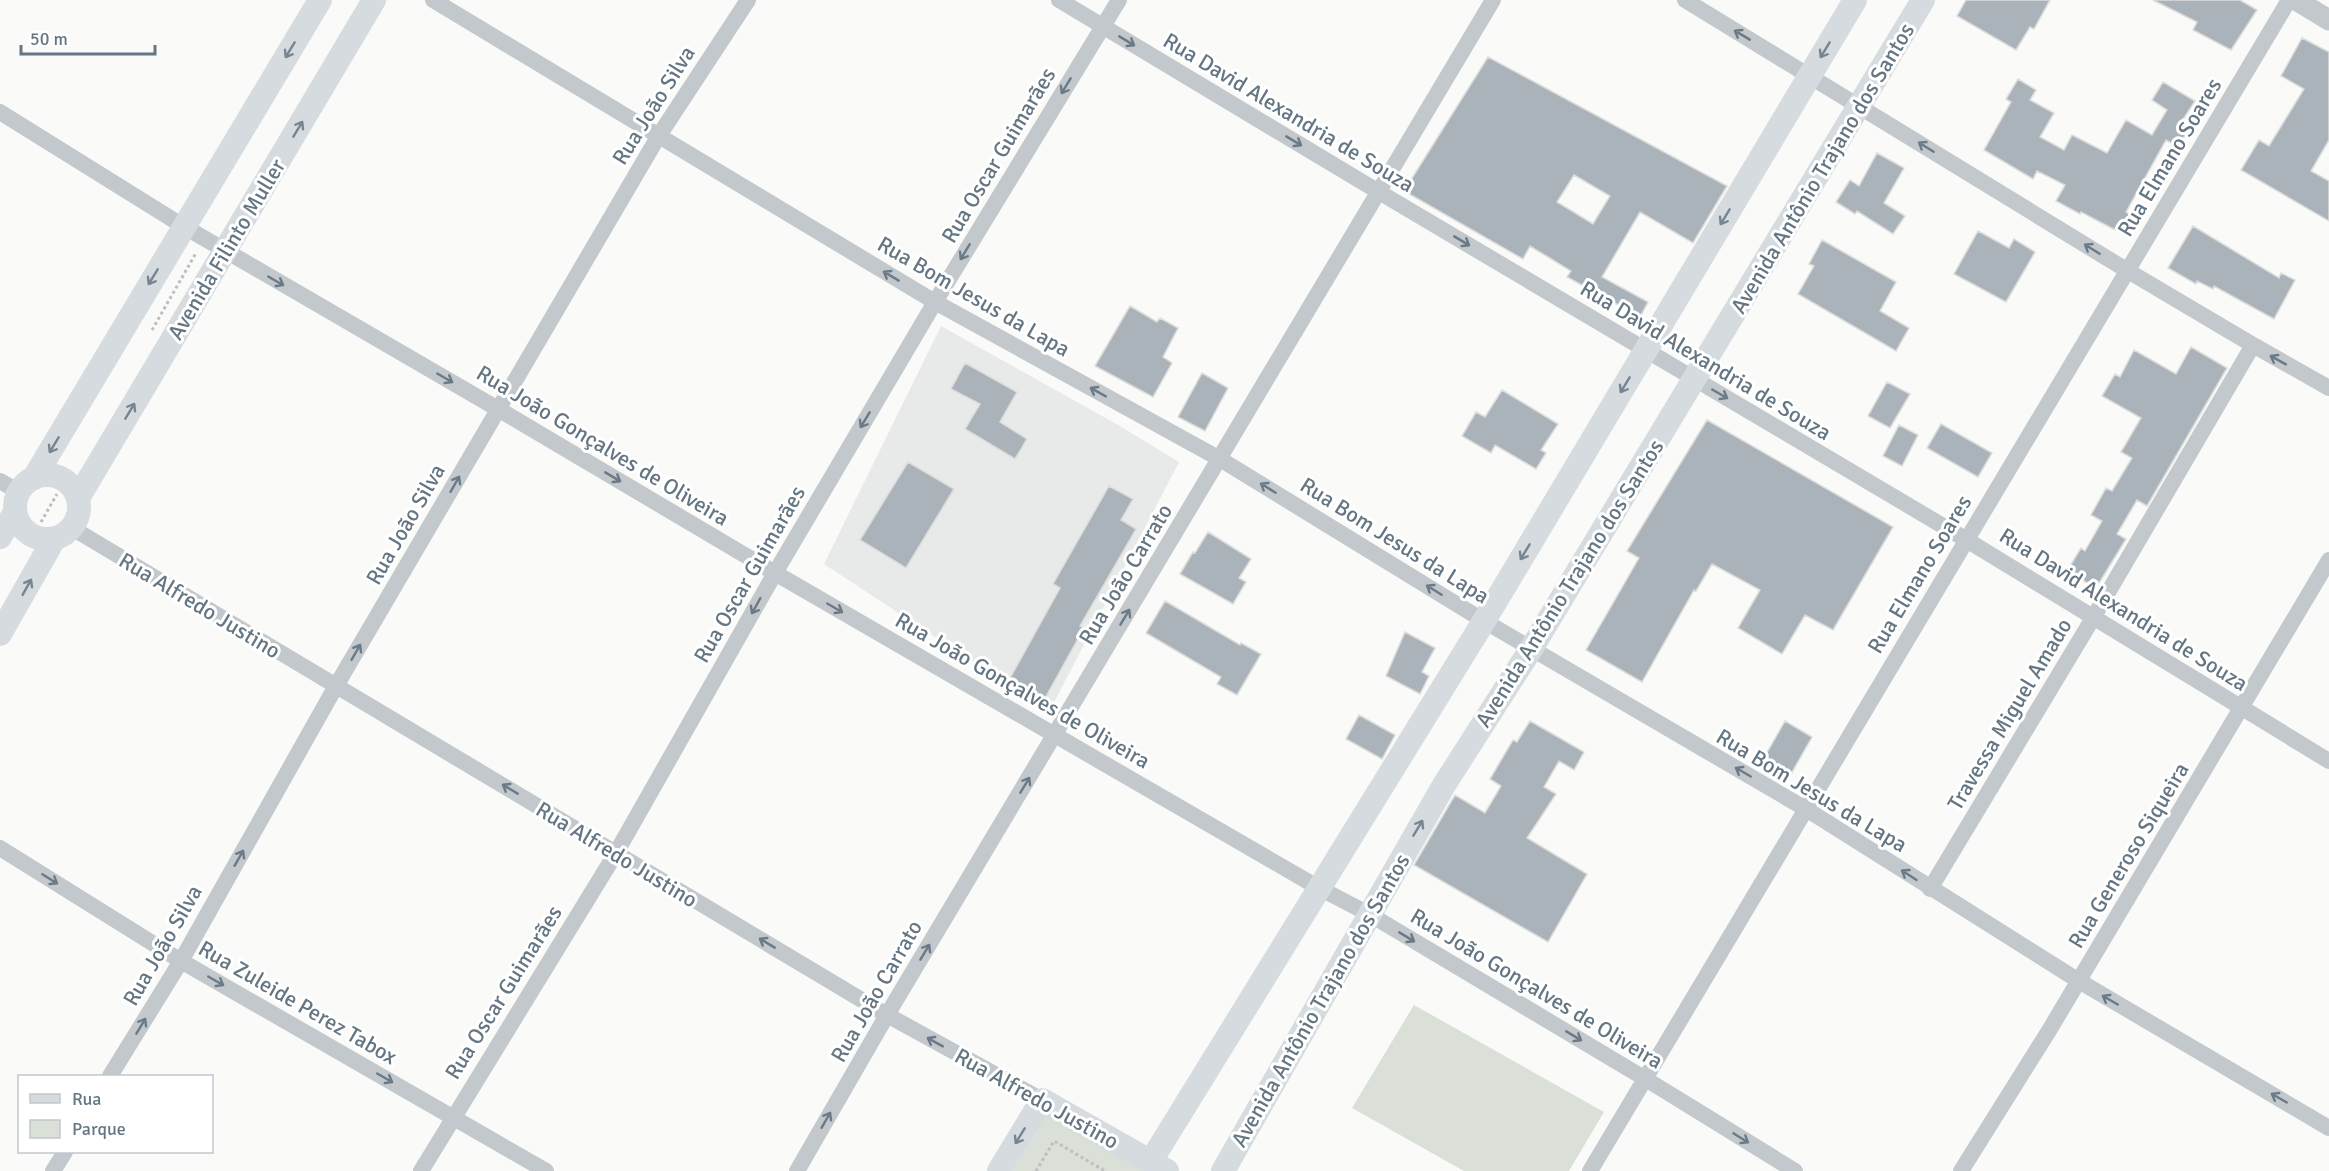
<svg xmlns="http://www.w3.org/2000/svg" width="2329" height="1171" font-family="Signika,sans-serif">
  <rect width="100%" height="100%" fill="#fafaf8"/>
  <path fill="#e8e9e9" d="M941,326L1120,426L1179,462L1049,712L824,564Z"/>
  <path fill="#dadfd7" d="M1414,1005L1604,1112L1569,1171H1464L1352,1108Z
    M1049,1111L1150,1171H1013Z"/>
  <path fill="#aab3b9" stroke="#dcdcda" stroke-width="1.5" fill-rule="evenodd" d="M1966,0H2050L2034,29L2030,27L2016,50L1957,16Z
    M2153,0H2240L2257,10L2231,50L2193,30L2197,22Z
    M2302,38L2329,52V140L2311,171L2329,181V221L2241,170L2259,140L2269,146L2304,89L2281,76Z
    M1488,57L1727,186L1693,243L1640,212L1602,277L1648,302L1640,317L1567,277L1571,271L1530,246L1523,259L1404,191ZM1574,175L1610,196L1593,224L1557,202Z
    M2018,79L2036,90L2030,100L2054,113L2040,137L2064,150L2072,135L2107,153L2126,120L2152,135L2167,110L2152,100L2163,82L2195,101L2180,124L2189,129L2178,147L2166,140L2126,212L2131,215L2121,233L2081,212L2080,214L2056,201L2065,185L2037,171L2033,179L1984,150L2011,102L2006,99Z
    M1877,153L1904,168L1884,203L1905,216L1893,234L1857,211L1855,214L1836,202L1850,180L1859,186Z
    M2193,226L2279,278L2281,273L2295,280L2274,319L2214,286L2213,289L2197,281L2196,284L2168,268Z
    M1978,231L2009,248L2014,239L2035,252L2006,302L1954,274Z
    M1822,240L1896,282L1880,311L1909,328L1896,351L1798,294L1814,266L1809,264Z
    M1130,306L1157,322L1160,318L1178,328L1163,357L1172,363L1153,397L1095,366Z
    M2191,347L2227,368L2147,506L2137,500L2117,534L2126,539L2096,588L2067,571L2081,548L2085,551L2102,521L2091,515L2106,488L2112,491L2132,458L2121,452L2141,418L2102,396L2115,374L2120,377L2134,350L2176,374Z
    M965,363L1017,392L1000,422L1027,439L1015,459L965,429L980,404L951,389Z
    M1202,373L1228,388L1205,431L1178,417Z
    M1887,382L1910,394L1890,428L1868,416Z
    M1502,390L1558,424L1541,450L1546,453L1536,469L1495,445L1491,453L1462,436L1476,412L1485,417Z
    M1707,420L1893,527L1833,630L1805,615L1782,654L1738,628L1760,590L1712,564L1696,591L1694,590L1642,682L1586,650L1639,558L1627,551Z
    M1941,424L1992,453L1978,477L1927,448Z
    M1899,425L1918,435L1902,466L1883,456Z
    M908,462L954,489L906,568L860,540Z
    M1109,486L1133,499L1121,520L1136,529L1080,626L1084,628L1039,709L1004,689L1060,588L1053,584Z
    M1208,532L1251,559L1239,578L1246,582L1233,604L1180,574L1193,552L1195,553Z
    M1165,601L1240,645L1241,643L1261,654L1237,695L1217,684L1221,677L1146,633Z
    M1405,632L1435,648L1422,672L1429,676L1420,694L1386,676Z
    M1359,715L1395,735L1382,759L1346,739Z
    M1530,721L1584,752L1574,770L1559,761L1544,787L1556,794L1527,838L1587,874L1548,942L1414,865L1455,795L1485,813L1501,786L1490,779L1513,740L1517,742Z
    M1785,721L1812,737L1791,774L1764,758Z"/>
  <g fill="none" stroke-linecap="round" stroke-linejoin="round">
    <path stroke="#bbbfc2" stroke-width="3" stroke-dasharray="3 3" stroke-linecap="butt" d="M152,330L196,253
      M41,522L57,494
      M1036,1171L1054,1141L1105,1171"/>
    <path stroke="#c3c8cc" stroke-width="16" d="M433,0L935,302L1220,459L1484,621L1806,809L2079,981L2329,1128
      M1059,0L1379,192L1965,539L2329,761
      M1685,0L2128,271L2253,345L2329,388
      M0,112L183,226L498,409L775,573L1319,888L1369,914L1644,1078L1795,1171
      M0,481L19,492
      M72,528L887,1015L1042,1100
      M0,848L181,961L546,1171
      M1930,889L2093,618L2253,345
      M110,1076L181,961L336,686L658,137L748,0
      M53,1171L65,1152
      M421,1171L616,853L775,573L935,302L1119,0
      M797,1171L887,1015L1493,0
      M1590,1171L2289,0
      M1961,1171L2050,1029L2329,560"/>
    <path stroke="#c3c8cc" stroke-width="21" d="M2296,0L2329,20"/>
    <path stroke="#d6dbdf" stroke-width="24" d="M15 507a32 32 0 1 1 64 0a32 32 0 1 1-64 0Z
      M34,478L320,0
      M78,498L374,0
      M0,537L15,512
      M0,634L54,539
      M1151,1161L1484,621L1855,0
      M999,1171L1042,1100L1167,1171
      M1223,1171L1444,785L1531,649L1923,0"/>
  </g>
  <defs><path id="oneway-shaft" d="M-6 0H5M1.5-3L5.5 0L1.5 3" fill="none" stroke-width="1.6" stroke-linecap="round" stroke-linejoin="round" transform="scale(1.5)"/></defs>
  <g stroke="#6a7a87">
    <use href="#oneway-shaft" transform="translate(1742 35) rotate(-149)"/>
    <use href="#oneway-shaft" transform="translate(1127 41) rotate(31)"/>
    <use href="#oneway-shaft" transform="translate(1066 86) rotate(121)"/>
    <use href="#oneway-shaft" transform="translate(1294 141) rotate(31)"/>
    <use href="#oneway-shaft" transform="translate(1926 147) rotate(-148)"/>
    <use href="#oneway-shaft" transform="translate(1462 241) rotate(31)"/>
    <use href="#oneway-shaft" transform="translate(2092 249) rotate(-148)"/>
    <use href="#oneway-shaft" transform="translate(965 252) rotate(121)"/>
    <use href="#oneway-shaft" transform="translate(891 276) rotate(-149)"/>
    <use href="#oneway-shaft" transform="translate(276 281) rotate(30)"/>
    <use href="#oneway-shaft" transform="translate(2278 360) rotate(-151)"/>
    <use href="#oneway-shaft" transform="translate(445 378) rotate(30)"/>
    <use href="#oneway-shaft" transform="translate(1098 392) rotate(-151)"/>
    <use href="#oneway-shaft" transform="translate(1720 394) rotate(30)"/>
    <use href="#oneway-shaft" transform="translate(865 420) rotate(121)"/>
    <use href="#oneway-shaft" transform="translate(613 477) rotate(31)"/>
    <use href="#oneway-shaft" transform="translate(455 484) rotate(-60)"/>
    <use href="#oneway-shaft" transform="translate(1268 488) rotate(-148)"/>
    <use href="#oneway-shaft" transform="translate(1434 590) rotate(-148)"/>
    <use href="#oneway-shaft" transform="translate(756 606) rotate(119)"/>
    <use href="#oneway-shaft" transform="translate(835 608) rotate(30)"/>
    <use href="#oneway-shaft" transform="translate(1125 617) rotate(-59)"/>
    <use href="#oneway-shaft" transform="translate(356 652) rotate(-60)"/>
    <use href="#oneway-shaft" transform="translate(1743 772) rotate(-150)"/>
    <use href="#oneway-shaft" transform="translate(1025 785) rotate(-59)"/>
    <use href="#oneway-shaft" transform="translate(510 789) rotate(-149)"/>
    <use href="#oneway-shaft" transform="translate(239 858) rotate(-60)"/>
    <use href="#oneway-shaft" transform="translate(1909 875) rotate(-147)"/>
    <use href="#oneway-shaft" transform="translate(50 879) rotate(32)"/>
    <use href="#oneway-shaft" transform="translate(1407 937) rotate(31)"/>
    <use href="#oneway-shaft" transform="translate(767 943) rotate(-149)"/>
    <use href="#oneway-shaft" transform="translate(925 952) rotate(-59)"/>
    <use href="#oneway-shaft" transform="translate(216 981) rotate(30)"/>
    <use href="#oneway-shaft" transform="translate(2110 1000) rotate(-150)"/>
    <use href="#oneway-shaft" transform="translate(141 1026) rotate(-59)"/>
    <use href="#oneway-shaft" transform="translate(1574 1036) rotate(31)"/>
    <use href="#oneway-shaft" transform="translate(935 1042) rotate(-151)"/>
    <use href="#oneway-shaft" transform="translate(385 1078) rotate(30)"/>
    <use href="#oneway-shaft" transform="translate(2279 1098) rotate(-150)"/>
    <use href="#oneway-shaft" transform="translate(826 1120) rotate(-60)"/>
    <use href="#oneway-shaft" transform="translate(1741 1138) rotate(32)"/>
  </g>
  <g stroke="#768591">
    <use href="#oneway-shaft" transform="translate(290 50) rotate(121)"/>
    <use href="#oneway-shaft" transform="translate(1825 50) rotate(121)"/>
    <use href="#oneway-shaft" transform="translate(298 129) rotate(-59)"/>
    <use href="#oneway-shaft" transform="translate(1725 217) rotate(121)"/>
    <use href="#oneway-shaft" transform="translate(153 277) rotate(121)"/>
    <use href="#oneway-shaft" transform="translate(1625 385) rotate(121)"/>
    <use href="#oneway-shaft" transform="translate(130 411) rotate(-59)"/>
    <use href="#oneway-shaft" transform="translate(54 445) rotate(121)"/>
    <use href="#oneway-shaft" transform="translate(1525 552) rotate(121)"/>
    <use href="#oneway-shaft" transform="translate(27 587) rotate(-61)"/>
    <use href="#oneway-shaft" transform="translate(1418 828) rotate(-59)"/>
    <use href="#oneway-shaft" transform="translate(1020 1136) rotate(121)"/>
  </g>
  <g text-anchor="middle" stroke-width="6" stroke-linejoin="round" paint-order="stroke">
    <g font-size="22" fill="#657683" stroke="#fff">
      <text transform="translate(653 105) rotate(-58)" y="8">Rua João Silva</text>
      <text transform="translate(1289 112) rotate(31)" y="8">Rua David Alexandria de Souza</text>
      <text transform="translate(998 155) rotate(-59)" y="8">Rua Oscar Guimarães</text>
      <text transform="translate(2169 157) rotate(-59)" y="8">Rua Elmano Soares</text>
      <text transform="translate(1822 168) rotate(-59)" y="8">Avenida Antônio Trajano dos Santos</text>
      <text transform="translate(226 249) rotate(-59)" y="8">Avenida Filinto Muller</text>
      <text transform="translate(974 296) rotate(30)" y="8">Rua Bom Jesus da Lapa</text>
      <text transform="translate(1706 360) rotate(31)" y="8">Rua David Alexandria de Souza</text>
      <text transform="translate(603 445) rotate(31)" y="8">Rua João Gonçalves de Oliveira</text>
      <text transform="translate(405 524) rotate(-60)" y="8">Rua João Silva</text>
      <text transform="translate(1395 540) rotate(32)" y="8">Rua Bom Jesus da Lapa</text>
      <text transform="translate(749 574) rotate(-60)" y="8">Rua Oscar Guimarães</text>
      <text transform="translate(1125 574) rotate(-59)" y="8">Rua João Carrato</text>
      <text transform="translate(1919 574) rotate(-59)" y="8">Rua Elmano Soares</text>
      <text transform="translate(1569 583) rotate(-58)" y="8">Avenida Antônio Trajano dos Santos</text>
      <text transform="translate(200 605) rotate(31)" y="8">Rua Alfredo Justino</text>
      <text transform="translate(2124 609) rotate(32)" y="8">Rua David Alexandria de Souza</text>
      <text transform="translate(1023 690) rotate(30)" y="8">Rua João Gonçalves de Oliveira</text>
      <text transform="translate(2009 714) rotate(-59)" y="8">Travessa Miguel Amado</text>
      <text transform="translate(1812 790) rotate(31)" y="8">Rua Bom Jesus da Lapa</text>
      <text transform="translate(617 854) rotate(31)" y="8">Rua Alfredo Justino</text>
      <text transform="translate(2128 855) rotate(-59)" y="8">Rua Generoso Siqueira</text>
      <text transform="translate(162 945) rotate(-60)" y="8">Rua João Silva</text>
      <text transform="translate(1537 988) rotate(31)" y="8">Rua João Gonçalves de Oliveira</text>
      <text transform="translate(876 991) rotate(-60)" y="8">Rua João Carrato</text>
      <text transform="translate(503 992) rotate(-58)" y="8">Rua Oscar Guimarães</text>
      <text transform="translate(1320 1000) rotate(-60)" y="8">Avenida Antônio Trajano dos Santos</text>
      <text transform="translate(298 1002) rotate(30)" y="8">Rua Zuleide Perez Tabox</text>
      <text transform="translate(1037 1098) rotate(29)" y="8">Rua Alfredo Justino</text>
    </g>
  </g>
  <rect x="18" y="1075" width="195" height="78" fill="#ffffff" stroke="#c1c8cd" stroke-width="1.5"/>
  <rect x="30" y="1094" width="30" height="9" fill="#d6dbdf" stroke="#c1c8cd" stroke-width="1.5"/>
  <text x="72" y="1105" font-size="18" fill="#657683">Rua</text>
  <rect x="30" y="1120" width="30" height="18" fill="#dadfd7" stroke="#c1c8cd" stroke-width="1.5"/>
  <text x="72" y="1135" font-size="18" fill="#657683">Parque</text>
  <path d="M21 45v9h134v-9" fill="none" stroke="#657683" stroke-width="3"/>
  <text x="30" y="45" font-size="18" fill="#657683" stroke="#ffffff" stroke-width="4.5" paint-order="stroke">50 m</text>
</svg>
